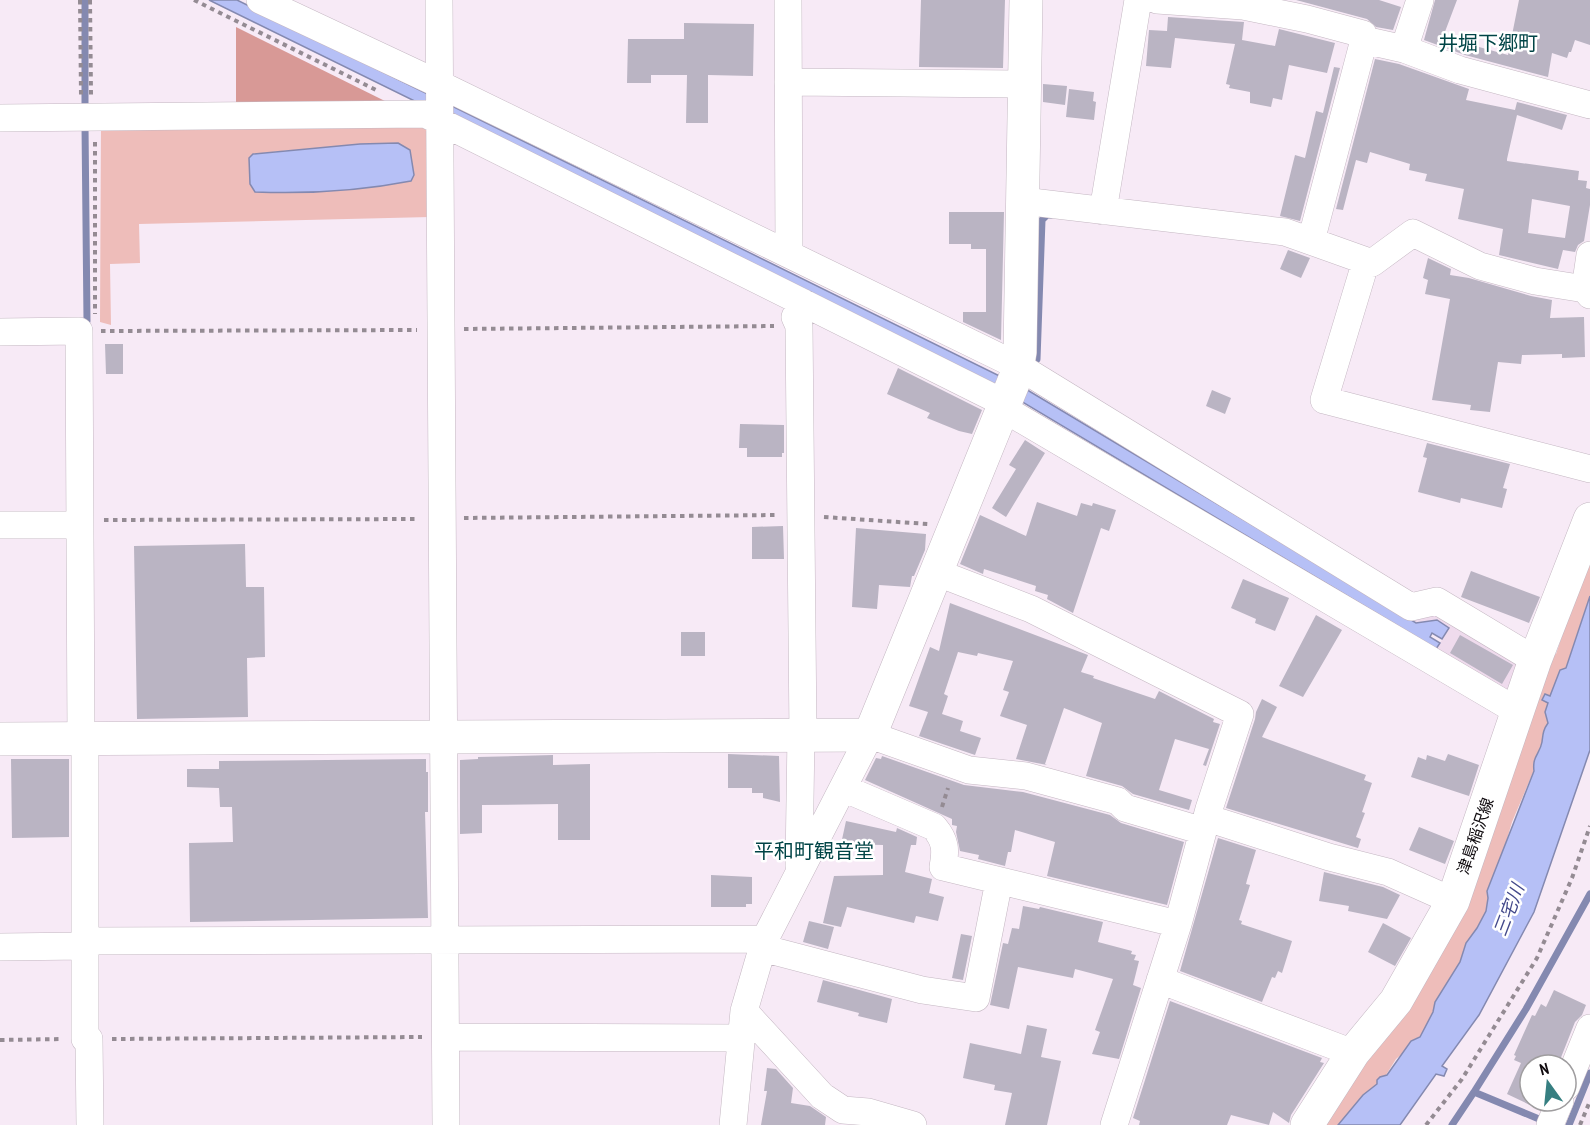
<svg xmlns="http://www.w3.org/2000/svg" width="1590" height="1125" font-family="'PT Sans Narrow','Noto Sans JP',sans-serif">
  <rect width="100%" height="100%" fill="#f7eaf6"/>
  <path fill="#efdbed" d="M1440,614L1523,664L1506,693L1435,651L1449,628L1437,620L1417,623L1410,619Z"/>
  <path fill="#eebdba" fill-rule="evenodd" d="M420,121L432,136L430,217L139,224L140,263L110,264L111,325L100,322L101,124ZM291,150H409L414,175L253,154Z
    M1590,553V596L1566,668L1560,670L1550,697L1545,695L1543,700L1549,703L1546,717L1548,723C1543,730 1543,734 1542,742C1540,754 1532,756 1534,770L1512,822L1486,911L1477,928L1466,943L1460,962L1435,1002L1433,1012L1420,1038L1396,1059L1386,1075L1380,1077L1377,1080L1378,1084L1363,1096L1338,1125H1320L1360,1060L1552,655L1556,654Z"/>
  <path fill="#d89996" d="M236,27L399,108L236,111Z"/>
  <path fill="#b6c0f6" stroke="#8489b0" stroke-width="1.5" d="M209,0H237L1024,388L1416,623L1437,620L1449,628L1442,639L1432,633L1430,637L1440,643L1436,649L999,388Z
    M398,143L410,150L414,175L411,181C360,191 307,194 255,192L250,184L249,158L253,154L360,144Z
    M1590,596V750L1534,912L1479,1015L1442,1066L1447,1069L1444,1076L1436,1074L1400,1125H1338L1363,1095L1377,1084V1080L1380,1077L1387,1075L1411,1041L1420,1037L1433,1012L1435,1002L1460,962L1466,943L1477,928L1486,911L1488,898L1487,891L1534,771C1532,756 1540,754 1542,742C1543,734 1543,730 1548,723L1545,712L1548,703L1542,700L1545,694L1550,696L1560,670L1566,668Z"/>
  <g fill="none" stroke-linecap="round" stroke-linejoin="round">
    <path stroke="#8489b0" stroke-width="7" d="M85,0V111
      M85,125L87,321
      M1037,359L1042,220L1047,215H1051
      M1474,1092L1526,1009L1590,894
      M1452,1125L1474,1092L1539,1119
      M1569,1125L1590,1073"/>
  </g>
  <path fill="#bab4c3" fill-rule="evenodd" d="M921,0H1005L1003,68L919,67Z
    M1296,0H1379L1401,7L1393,30L1376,27L1367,19Z
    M1435,0H1457L1443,37L1508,55L1519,0H1590V45L1575,40L1571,52H1569L1567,58L1552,53L1548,77L1465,55L1424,40Z
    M1168,17L1244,22L1242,40L1275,46L1279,29L1335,43L1327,73L1289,65L1282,100L1273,98L1271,107L1250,103V92L1229,88L1230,85L1226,84L1235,44L1175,38L1171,68L1146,66L1149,30L1167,31Z
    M684,23L754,24L753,76L708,75V123H686L687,75H651V83H627L628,39H684Z
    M1375,59L1399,64L1469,89L1466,100L1515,110L1517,102L1567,115L1562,130L1517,115L1507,159V161L1579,171L1578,180L1587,181L1586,188L1590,189V205L1584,241L1578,245L1575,252L1563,250L1558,269L1499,255L1503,229L1458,219L1464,189L1425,181L1427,174L1409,170L1410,164L1370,152L1367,163L1356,160L1343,210L1336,209ZM1532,199L1570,206L1565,238L1528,233Z
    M1334,67L1340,68L1300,221L1280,216L1295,155L1305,158L1316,111L1323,113Z
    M1043,84L1067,86L1065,105L1043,102Z
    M1069,89L1094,92L1093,101L1096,102L1094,120L1066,117Z
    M949,212H1004L1001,340L963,322V312H986V249H971V244H949Z
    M1288,250L1310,258L1301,278L1280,269Z
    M1428,258L1451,269L1450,275L1469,278L1531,296L1552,300L1550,318L1584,317L1585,357L1562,358V354L1522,355L1521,364L1498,362L1490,412L1470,410L1471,405L1432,400L1450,299L1425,294L1428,280L1423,278Z
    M105,344H123V374H106Z
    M898,368L982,410L972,434L959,431L927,418L930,413L887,394Z
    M1212,390L1231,398L1225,414L1206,406Z
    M740,424L784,425V453H782V457H747V448H739Z
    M1025,440L1045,453L1006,517L992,508L1016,469L1009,465Z
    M1427,443L1510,464L1503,488L1507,489L1502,508L1461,498L1460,503L1418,492L1427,458L1423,457Z
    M1037,502L1077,516L1081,503L1092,506L1093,503L1116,510L1109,531L1101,528L1073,613L1047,599L1048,595L1035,591L1036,586L984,569L983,574L960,564L980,515L1026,536Z
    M783,526L784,559H752V527Z
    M856,528L926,534L925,550L914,576H912L910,587L879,585L877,609L852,607Z
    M245,544L246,587H264L265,657L247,658L248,717L137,719L134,546Z
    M1471,571L1540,597L1529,623L1461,597Z
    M1243,579L1289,598L1275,631L1255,623L1256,619L1231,608Z
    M950,603L1088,655L1081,672L1094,676L1093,678L1155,699L1159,691L1214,719L1213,722L1220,724L1206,766L1203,765L1209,749L1175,739L1159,790L1192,800L1189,810L1133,794L1122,786L1086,776L1102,723L1064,708L1045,764L1047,765L1016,759L1027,725L1000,716L1009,692L1003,690L1013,661L978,653L977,656L958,652L944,694L948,696L942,714L963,721L960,731L981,738L975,755L919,736L928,712L909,706L930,647L939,651Z
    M1316,615L1342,630L1303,697L1279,686Z
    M681,632H705V656H681Z
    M1460,635L1513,665L1502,684L1450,653Z
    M1262,699L1277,707L1262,737L1366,775L1364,780L1372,783L1362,812L1365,813L1356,837L1361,839L1358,848L1226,808L1255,719L1256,712Z
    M728,754L779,756L780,802L763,798V793H752V788H728Z
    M1448,754L1479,765L1469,796L1411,777L1418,757L1426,760L1427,755L1445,761Z
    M553,755V765L590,764V840H558V804L482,805V833L460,834V760L478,759V757Z
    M882,756L964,785L1023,792L1110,815L1121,823L1184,842L1167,905L1047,876L1055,842L1015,830L1011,852H1008L1005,866L978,859L979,855L960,851L956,832L957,826L952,825V819L865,780L876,758L881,759Z
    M11,759H69V837L12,838Z
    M426,759V772H428V812H425L428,918L190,922L189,843L233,842L232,807H220L219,788L187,787V769H219V761Z
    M846,821L896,832L897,828L917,837L916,845H911L905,872L932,879L929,893L944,897L938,921L916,916L914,923L847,907L841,927L823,923L834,876L883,875V845L841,844Z
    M1419,827L1454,841L1445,864L1409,850Z
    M1218,838L1256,850L1247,880L1246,884L1250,885L1239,920L1242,921L1241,924L1292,941L1282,973L1278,971L1275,978L1272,977L1262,1002L1180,971Z
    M1324,872L1383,887L1400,895L1387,919L1348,911L1349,906L1319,901Z
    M711,875L752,877V904H746V907H711Z
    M1023,906L1039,909L1040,907L1103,922L1098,942L1132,951L1131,954L1136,955L1134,960L1139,961L1133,985L1141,988L1119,1059L1092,1054L1100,1032L1095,1030L1113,979L1075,969L1073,978L1018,967L1009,1009L990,1005L1003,943L1008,944L1012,928L1019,929Z
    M809,921L834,927L828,949L803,942Z
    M1383,923L1411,938L1395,966L1368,952Z
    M961,934L972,936L963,980L952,978Z
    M823,980L892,999L887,1023L858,1016L859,1013L817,1002Z
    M1554,990L1586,1005L1582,1015L1575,1022L1558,1065H1530V1105L1507,1094L1521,1063L1514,1060L1516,1056L1514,1055L1532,1015L1535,1016L1541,1004L1546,1007Z
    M1170,1001L1322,1058L1320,1062L1324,1063L1291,1115L1289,1123L1273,1112L1269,1125L1231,1115L1227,1125H1139L1140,1121L1133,1118Z
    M1027,1025L1047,1029L1041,1057L1061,1061L1047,1125H1005L1012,1093L994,1090L995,1085L963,1078L970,1043L1021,1054Z
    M767,1068L776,1069L793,1088L791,1103L810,1106L826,1117L825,1125H761L767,1091H764Z"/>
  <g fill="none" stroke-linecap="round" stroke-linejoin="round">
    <g stroke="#c4b7c2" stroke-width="28">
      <path id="minor" d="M260,0L439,84L1018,366L1411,607L1437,601L1535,660
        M439,0L446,1125
        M788,0L789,254
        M1157,0L1243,6L1307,19L1363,34L1364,40L1404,49L1460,70L1590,105
        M1404,49L1420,0
        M788,82L1025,84
        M0,118L425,114L1006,404
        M1023,201L1285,232L1372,263L1413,233L1480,266L1535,281L1585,289L1590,295
        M1103,211L1138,0
        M1311,241L1364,40
        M1366,261L1324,400L1590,469
        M1585,289L1590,255
        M802,302L795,317L799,326L803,735
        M0,332L79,331L81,739
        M1004,409L1517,711
        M0,525H80
        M938,573L1031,609L1240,714L1209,809L1178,924L1114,1125
        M843,788L934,827C946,841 946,850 943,867L1178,924
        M1207,818L1329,857L1388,872L1453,901
        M799,866L801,735
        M85,941L765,939
        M0,947L85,946
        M762,948L922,990L976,998L999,881
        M1160,980L1353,1053
        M744,1011L822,1096L843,1110L868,1112L913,1125
        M446,1037L741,1038
        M85,1039V739
        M89,1039L90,1125
        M1566,1087L1590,1028
        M733,1125L744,1011L765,939L870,735L969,770L1026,776L1118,801L1125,808L1203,831
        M1550,1125L1560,1101"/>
    </g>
    <g stroke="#c4b7c2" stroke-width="34">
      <path id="tertiary" d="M0,739L870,735L1016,376L1020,352L1026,0"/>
    </g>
    <g stroke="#c4b7c2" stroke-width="34">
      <path id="secondary" d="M1307,1125L1353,1053L1396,1001L1453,901L1535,660L1590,519"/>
    </g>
    <path stroke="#948b93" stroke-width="4" stroke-dasharray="4.5 4.5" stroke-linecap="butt" d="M80,0L81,95
      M90,0L91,95
      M194,0L376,90
      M95,142V314
      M464,329L774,326
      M101,331L417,330
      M824,517L928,524
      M464,518L778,515
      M104,520L418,519
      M942,807L948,788
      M112,1039L422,1037
      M0,1040L62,1039
      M1426,1125L1462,1079L1537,958L1572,878L1590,826
      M1580,1125L1590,1101"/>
    <use href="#minor" stroke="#fff" stroke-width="27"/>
    <use href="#tertiary" stroke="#fff" stroke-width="33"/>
    <use href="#secondary" stroke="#fff" stroke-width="33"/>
  </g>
  <g text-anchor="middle" stroke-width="5" stroke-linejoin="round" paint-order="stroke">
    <g font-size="16" fill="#0f0a0e" stroke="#fff">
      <text transform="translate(1475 836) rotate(-71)" y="6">津島稲沢線</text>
    </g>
    <g font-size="18" font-style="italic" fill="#444a8b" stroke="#fff">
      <text transform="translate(1509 910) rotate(-69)" y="6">三宅川</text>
    </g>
    <g font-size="20" fill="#004446" stroke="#fff">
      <text x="1488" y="50">井堀下郷町</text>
      <text x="814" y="858">平和町観音堂</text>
    </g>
  </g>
  <g transform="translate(1548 1083) rotate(345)"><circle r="28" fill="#ffffff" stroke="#9f9d9f" stroke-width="1.5"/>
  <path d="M0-4.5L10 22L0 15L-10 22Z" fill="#367f81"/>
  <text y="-9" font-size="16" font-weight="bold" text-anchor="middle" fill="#0f0a0e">N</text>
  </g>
</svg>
